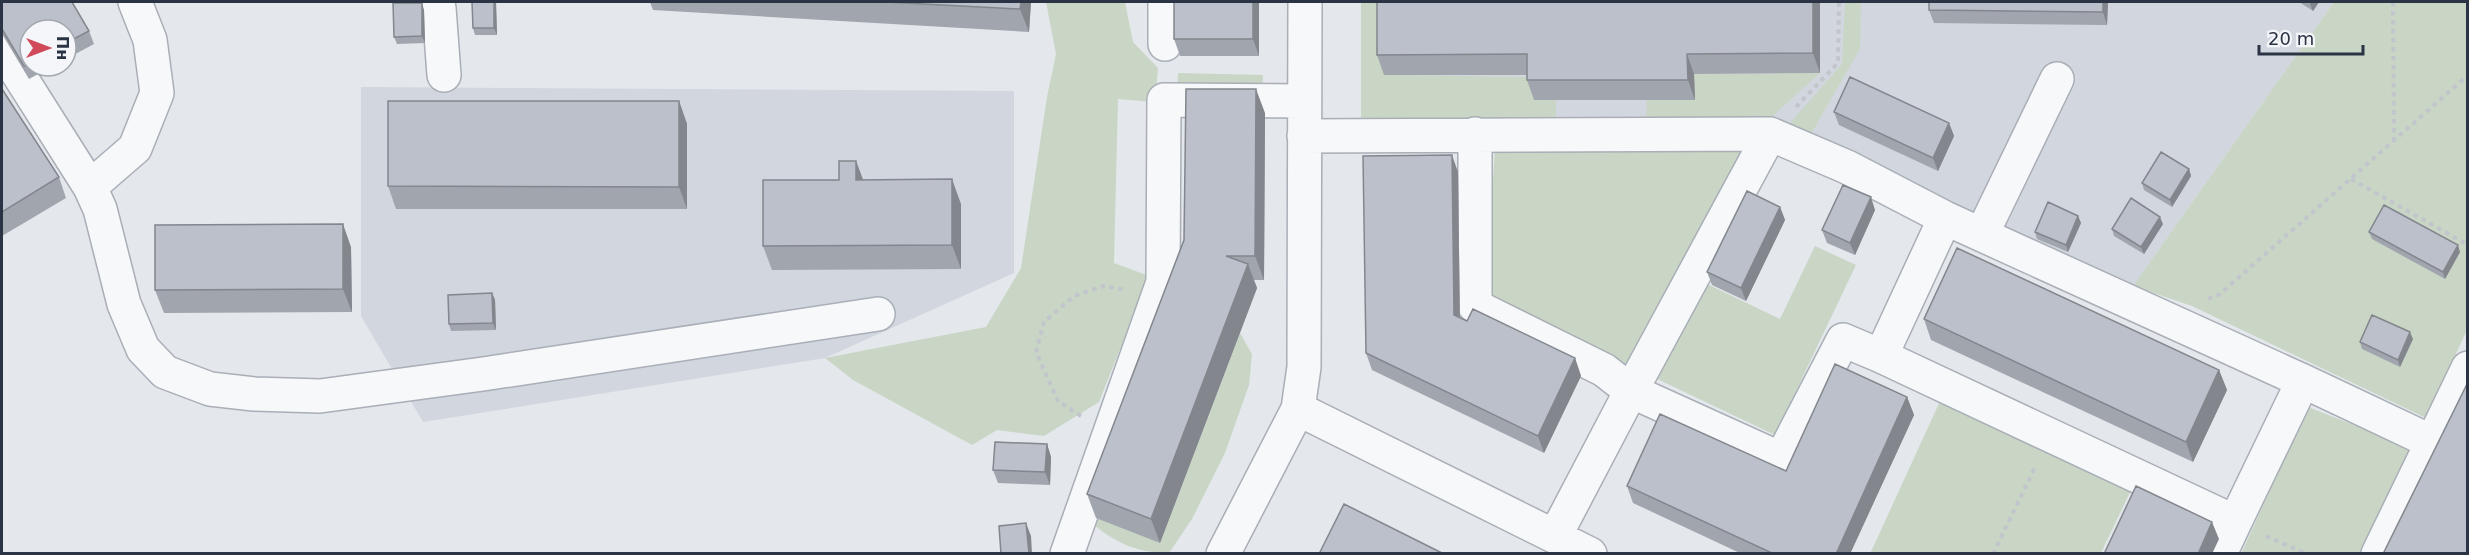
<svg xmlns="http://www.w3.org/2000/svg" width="2469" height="555" font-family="'DejaVu Sans',sans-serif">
  <rect width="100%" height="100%" fill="#e4e7ec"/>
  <path fill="#d2d6de" d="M1361,2H2334L2133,286L1807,140L1361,127Z
    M361,87L1014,91V273L825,358L423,422L361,316Z"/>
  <path fill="#c9d6c5" d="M1046,2H1125L1133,42L1158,68L1156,93L1152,102L1118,99L1114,263L1149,276L1099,402L1044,436L997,430L972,445L853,380L825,358L986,327L1021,268L1047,97L1056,54Z
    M1361,2H1410L1384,75L1534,77V100H1556V125L1361,127Z
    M1845,2H1861L1860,49L1808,139L1783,131L1842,64Z
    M2334,2H2467V330L2426,418L2192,306L2133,286Z
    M1178,73L1263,75L1262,93L1177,91Z
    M1820,73L1764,124L1646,125L1647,100L1694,74Z
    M1495,147L1744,152L1629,369L1486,298Z
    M1815,246L1856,265L1775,435L1655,378L1701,281L1780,319Z
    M1240,333L1252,354L1249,385L1225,453L1192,519L1169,553C1135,553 1114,542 1088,520L1094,495L1160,543Z
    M1941,399L2132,488L2101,553L1870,554Z
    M2308,407L2412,448L2361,553L2241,554Z"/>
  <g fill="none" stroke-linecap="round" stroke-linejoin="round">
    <g stroke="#a9aeb7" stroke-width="36">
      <path id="minor" d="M436,2L439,8L444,75
        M1165,44V2
        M2,48L90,187L135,148L157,93L150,40L135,2
        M1475,134V306L1604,370L1631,391L1781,459L1843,340L1881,356
        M1304,136L1770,134L1847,167L1945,218L2303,381L2432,442
        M90,187L100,209L124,304L143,349L165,372L210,389L254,394L320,396L483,374L878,314
        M1945,218L1881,356L2235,522L2303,381
        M1982,234L2057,79
        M1298,409L1590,554
        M1555,536L1631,391L1770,134
        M1067,554L1163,282L1164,100L1304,101
        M1223,554L1298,409L1304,367L1305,2
        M2220,554L2235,522
        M2378,554L2468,368"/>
    </g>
    <path stroke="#c2c5cb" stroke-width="4" stroke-dasharray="4.5 4.5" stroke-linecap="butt" d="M2393,2L2394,139
      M1796,107L1838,63L1839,2
      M2351,179L2468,245
      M2208,299L2220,294L2468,75
      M1081,416L1058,401L1036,352L1044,322L1074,296L1104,286L1125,290
      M2266,536L2307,554
      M1993,554L2036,465"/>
    <use href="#minor" stroke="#f7f8fa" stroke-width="33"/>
  </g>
  <path fill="#a1a5ae" d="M2,2L89,31L94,44L66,59V30H30V66H53L29,79L2,34Z
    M496,2L497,35H475L473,28Z
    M650,2H1031L1029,32L653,10Z
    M1259,2V56H1180L1174,39Z
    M1929,2H2108L2107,25L1934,23L1929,10Z
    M2299,2H2319L2313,11Z
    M1820,3V73L1694,74L1695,100H1534L1527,80V75H1384L1377,55Z
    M424,10L425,43L397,44L394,37Z
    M2,89L59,177L66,198L2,236Z
    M679,101L687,124V209H396L388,186Z
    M1834,112L1949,123L1954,136L1938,171L1839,125Z
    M1265,113L1264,280H1254L1257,288L1160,543L1096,518L1087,494Z
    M856,161L863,180L961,204V269L772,270L763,246L839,180Z
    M2189,169L2191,176L2172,207L2144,190L2142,183Z
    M1458,172L1460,318L1467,321L1575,358L1581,376L1544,453L1372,370L1366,353Z
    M1780,207L1785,220L1746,301L1712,285L1707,272Z
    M1875,210L1855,255L1827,243L1822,230Z
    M2078,216L2081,223L2068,252L2037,239L2035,232Z
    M2163,224L2144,254L2114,236L2112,229Z
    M2369,232L2460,252L2445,279L2372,239Z
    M351,247L352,312L164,313L155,290Z
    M492,293L495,300L496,330L451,331L449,324Z
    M1924,319L2219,370L2227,390L2193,462L1931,340Z
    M2413,339L2400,367L2362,349L2360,342Z
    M1907,397L1914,415L1850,554H1742L1633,503L1627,486L1786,471Z
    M1047,444L1051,457L1050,485L998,483L993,470Z"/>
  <path fill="#83868d" d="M494,2H496L497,35L494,28Z
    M1021,2H1031L1029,32L1020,9Z
    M1253,2H1259V56L1253,39Z
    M1813,2H1819L1820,3V73L1813,53Z
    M2103,2H2108L2107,25L2103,12Z
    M2312,2H2319L2313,11L2310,4Z
    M422,3L424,10L425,43L422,36Z
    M1687,54L1694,74L1695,100L1688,80Z
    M1256,89L1265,113L1264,280L1255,256Z
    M679,101L687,124V209L679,187Z
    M1949,123L1954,136L1938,171L1933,158Z
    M1452,155L1458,172L1460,332L1454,315Z
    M856,161L865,185L856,180Z
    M2189,169L2191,176L2172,207L2170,200Z
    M952,179L961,204V269L952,245Z
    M1871,197L1875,210L1855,255L1850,243Z
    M1780,207L1785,220L1746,301L1741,288Z
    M2078,216L2081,223L2068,252L2066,245Z
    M2160,217L2163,224L2144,254L2141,247Z
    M343,224L351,247L352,312L343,289Z
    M2458,245L2460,252L2445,279L2443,272Z
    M1248,264L1257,288L1160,543L1151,519Z
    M492,293L495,300L496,330L493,323Z
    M2410,332L2413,339L2400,367L2398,360Z
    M1575,358L1581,376L1544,453L1538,436Z
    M2219,370L2227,390L2193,462L2186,442Z
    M1907,397L1914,415L1850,554H1836Z
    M1047,444L1051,457L1050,485L1045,472Z
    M2212,522L2219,539L2212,554H2198Z
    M1026,523L1031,536L1032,554H1029Z"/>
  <path fill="#bbc0ca" stroke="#83868d" stroke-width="1.5" d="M2,2H72L89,31L66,43V30H30V63L24,66L2,29Z
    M472,2H494V28H473Z
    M886,2H1021L1020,9Z
    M1174,2H1253V39H1174Z
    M1377,2H1813V53L1687,54L1688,80H1527V54L1377,55Z
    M1929,2H2103V12L1929,10Z
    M393,3H422V36L394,37Z
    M1850,77L1949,123L1933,158L1834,112Z
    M2,89L59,177L2,212Z
    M1186,89H1256L1255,256H1226L1248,264L1151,519L1087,494L1184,240Z
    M388,101H679V187L388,186Z
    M2161,152L2189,169L2170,200L2142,183Z
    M1452,155L1454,315L1467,321L1473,309L1575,358L1538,436L1366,353L1363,156Z
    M839,161H856V180L952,179V245L763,246V180H839Z
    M1843,185L1871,197L1850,243L1822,230Z
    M1747,191L1780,207L1741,288L1707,272Z
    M2131,198L2160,217L2141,247L2112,229Z
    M2048,202L2078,216L2066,245L2035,232Z
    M2384,205L2458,245L2443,272L2369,232Z
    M343,224V289L155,290V225Z
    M1957,248L2219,370L2186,442L1924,319Z
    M492,293L493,323L449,324L448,295Z
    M2372,315L2410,332L2398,360L2360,342Z
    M1835,364L1907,397L1836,554H1774L1627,486L1660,414L1786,471Z
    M2468,382V554H2383Z
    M995,442L1047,444L1045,472L993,470Z
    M2136,486L2212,522L2198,554H2104Z
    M1344,504L1444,554H1319Z
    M1026,523L1029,554H1001L999,526Z"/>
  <rect width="2469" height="555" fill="none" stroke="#2b3445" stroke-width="6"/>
  <g transform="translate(48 48) rotate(90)"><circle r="28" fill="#f4f6f9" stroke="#a4a8b1" stroke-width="1.5"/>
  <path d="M0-4.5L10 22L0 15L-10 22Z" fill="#d1495b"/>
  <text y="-9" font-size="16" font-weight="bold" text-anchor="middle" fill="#2b3445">Пн</text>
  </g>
  <path d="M2259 45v9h104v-9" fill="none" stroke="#2b3445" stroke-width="3"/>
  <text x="2268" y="45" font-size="18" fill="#2b3445" stroke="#f4f6f9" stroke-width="4.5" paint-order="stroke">20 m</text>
</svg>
